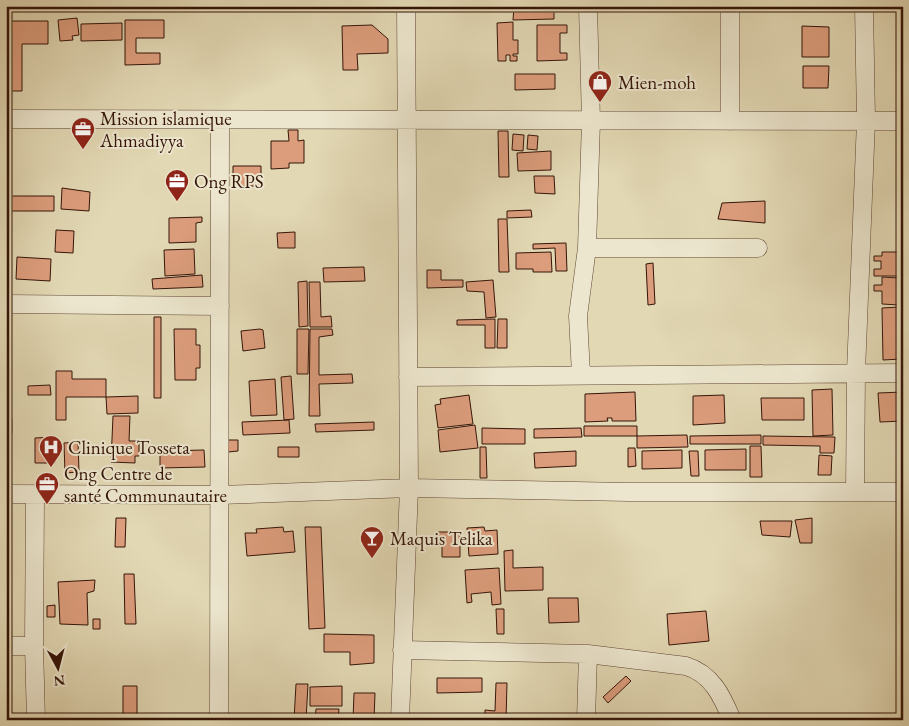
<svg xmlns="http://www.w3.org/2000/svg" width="909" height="726" font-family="'EB Garamond',serif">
  <rect width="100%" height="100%" fill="#e2d8b4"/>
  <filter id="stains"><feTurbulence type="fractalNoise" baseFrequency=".004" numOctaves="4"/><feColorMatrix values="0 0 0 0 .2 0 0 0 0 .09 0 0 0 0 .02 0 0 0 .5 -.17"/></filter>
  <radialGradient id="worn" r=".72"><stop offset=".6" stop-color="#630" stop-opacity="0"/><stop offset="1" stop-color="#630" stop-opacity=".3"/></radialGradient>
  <path fill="#dc9d7c" stroke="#351408" d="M514,6H554V19L513,20Z
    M77,18L79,35L72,36L73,40L60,41L58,20Z
    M125,20H164V38H136V53H160V64L125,65Z
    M6,21H48V44H22V91H6Z
    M513,22V40H518V54H513V56H517V61H510V55H506V61H498L497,23Z
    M122,23V40L81,41V24Z
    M372,25L388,39V53L357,54L358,70H343L342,26Z
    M537,25H567V33H560V53H567V60L537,61Z
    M802,26L829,27V57H802Z
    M803,66H829L828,88H803Z
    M515,74H555V89L515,90Z
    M288,130H298V141L304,140V163H289V168L271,169V141H289Z
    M498,131H508L509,177H499Z
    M513,134L524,135L523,151L512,150Z
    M528,135L538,136L537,150L527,149Z
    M551,151V170L518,171L517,153Z
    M233,166H261V186H233Z
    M534,176H554L555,194L535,193Z
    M62,188L90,192L89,211L61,209Z
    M6,196H54V211H6Z
    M765,201V223L718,219L722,203Z
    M531,210L532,217L507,218V211Z
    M202,217V222L196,223V242L169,243V218Z
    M498,219H507L509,272H499Z
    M56,230L74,231L73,253L55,252Z
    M295,232V248H278L277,233Z
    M566,243L567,271H556L555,248L533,249V244Z
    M194,249L195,274L165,276L164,250Z
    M551,252L552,272H533V269H516V253Z
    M882,252H901V276H874V269H881V261H874V256H882Z
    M17,257L51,259L50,281L16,279Z
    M653,263L655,304L648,305L646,264Z
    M364,267L365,281L324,282L323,268Z
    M427,270H441V280H463V287L427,288Z
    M202,275L203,287L153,289L152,279Z
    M882,277L900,278L899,305L882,304V291H874V285H882Z
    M493,280L496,317L486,318L484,292L467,291L466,282Z
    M307,281L308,326L299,327L298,282Z
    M309,282H320L321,317L331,316L332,327H310Z
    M900,307L901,359L883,360L882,308Z
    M154,317H161V398H154Z
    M495,319V348H485V325H457V320Z
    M498,319H507V348H497Z
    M174,329H196V345H200V368H196V380H175Z
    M260,329L263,330L265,348L243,351L241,331Z
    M297,329H309L308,374H297Z
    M310,329H332L333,335L319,337V375L352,374L353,383L319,384L320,416H309Z
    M56,371H72V379H106V397H66V420H56Z
    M291,376L294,419L284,420L281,377Z
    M275,379L277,415L251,416L249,381Z
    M50,385L51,395H28V386Z
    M832,389L833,435L813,436L812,390Z
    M635,392L636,421H612V418H607L608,421L585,422V394Z
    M903,392V421L880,422L878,393Z
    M469,395L473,424L438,428L435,405L441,404L440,399Z
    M724,395L725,423L693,425V396Z
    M138,396V413L107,414L106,397Z
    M761,398H804V420H762Z
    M113,416H130L129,441H139V456H135V463L111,462Z
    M6,419H12V433H6Z
    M289,420L290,433L243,435L242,422Z
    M374,422V430L316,432L315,424Z
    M475,425L478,448L440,452L438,430Z
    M584,426H637V436H584Z
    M482,428L525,429V444H482Z
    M581,428L582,437L534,438V429Z
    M687,435L688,447L637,448V436Z
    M761,435V444H690V436Z
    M763,436L835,437L834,453H820V446L763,445Z
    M54,437L55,463H35V438Z
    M227,440H238V451L228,452Z
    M78,442L79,472L65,473L64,443Z
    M750,446H761L762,477H750Z
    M278,447H299V457H278Z
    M480,447H486L487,478H480Z
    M628,448H635L636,466L628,467Z
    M746,449V470H705V450Z
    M204,450L205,467L160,468V451Z
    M682,450V468L642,469V451Z
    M576,451V466L535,468L534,453Z
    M689,451H698L699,476H691Z
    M819,455L832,456L831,475H818Z
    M116,518H126L125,547H115Z
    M812,518V543H800L795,520Z
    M760,521H792L790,537L762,535Z
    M283,527L284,532L293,531L295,552L247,556L245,533H257L256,529Z
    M305,527H321L325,628L309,629Z
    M484,527L485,531L497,530L498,554L469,556L467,528Z
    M438,532H460V557H442V546H438Z
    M513,550V568L543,567V590L505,591L504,551Z
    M499,568L501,604L492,605L491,592L471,594L472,602L467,603L465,570Z
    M6,574H8L9,595L6,596Z
    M124,574H134L136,624H125Z
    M95,580L94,591L87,593L88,625L60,624L58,582Z
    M548,598H578L579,622L549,623Z
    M55,605V617H47V606Z
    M496,609H504V634H497Z
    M706,611L709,641L669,645L667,614Z
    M93,619H100V629H93Z
    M324,634L374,635V663L350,665V652H324Z
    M626,676L631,681L608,703L603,697Z
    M437,678H482V692L437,693Z
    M496,683H507L506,720H485V710L495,711Z
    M296,684H308L306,720H294Z
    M123,686H137V720H123Z
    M342,686V706H310V687Z
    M354,693H375L374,720H353Z
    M316,709H339L338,720H315Z"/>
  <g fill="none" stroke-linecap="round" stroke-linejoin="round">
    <g stroke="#604533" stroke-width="19">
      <path id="minor" d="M730,6V121
        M6,119L903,121
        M587,248H758
        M6,304L220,306
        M581,374L578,316L587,248L591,121L588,6
        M408,377L903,373
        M855,492L856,372L866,121L864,6
        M6,494L220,495L409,488L629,492H903
        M35,495L34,646L36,720
        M6,646H34
        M402,650L588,654L686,666C712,674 722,696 732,720
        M219,720L220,120
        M400,720L409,488L406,6
        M586,720L588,654"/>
    </g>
    <use href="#minor" stroke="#ece6ce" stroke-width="18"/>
  </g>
  <defs>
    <g id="shop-pin" transform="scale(1.25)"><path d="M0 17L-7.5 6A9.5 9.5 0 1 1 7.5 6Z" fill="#8f2418" stroke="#ece6ce"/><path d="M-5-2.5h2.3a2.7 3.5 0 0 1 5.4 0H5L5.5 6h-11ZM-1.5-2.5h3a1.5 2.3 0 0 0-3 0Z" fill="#fff"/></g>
    <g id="office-pin" transform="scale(1.25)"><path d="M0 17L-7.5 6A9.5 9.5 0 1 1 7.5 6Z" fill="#8f2418" stroke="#ece6ce"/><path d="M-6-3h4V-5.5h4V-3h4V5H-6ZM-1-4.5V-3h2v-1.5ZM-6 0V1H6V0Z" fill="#fff"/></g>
    <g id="hospital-pin" transform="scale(1.25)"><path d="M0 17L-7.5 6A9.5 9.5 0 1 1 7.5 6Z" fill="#8f2418" stroke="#ece6ce"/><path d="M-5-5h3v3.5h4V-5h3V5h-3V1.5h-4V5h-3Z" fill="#fff"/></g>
    <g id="bar-pin" transform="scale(1.25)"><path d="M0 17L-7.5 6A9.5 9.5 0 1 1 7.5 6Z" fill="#8f2418" stroke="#ece6ce"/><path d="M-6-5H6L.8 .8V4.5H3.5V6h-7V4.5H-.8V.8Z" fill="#fff"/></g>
  </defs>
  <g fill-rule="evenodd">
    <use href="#shop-pin" x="600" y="82"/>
    <use href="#office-pin" x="83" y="129"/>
    <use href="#office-pin" x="177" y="181"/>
    <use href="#hospital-pin" x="51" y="447"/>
    <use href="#office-pin" x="47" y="484"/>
    <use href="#bar-pin" x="372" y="538"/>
  </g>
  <g text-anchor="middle" stroke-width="4" stroke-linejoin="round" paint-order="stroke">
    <g font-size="19" fill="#351408" stroke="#ece6ce" text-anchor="start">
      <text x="618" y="89">Mien-moh</text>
      <text x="100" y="125">Mission islamique<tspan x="100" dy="22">Ahmadiyya</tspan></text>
      <text x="194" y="188">Ong RPS</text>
      <text x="68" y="454">Clinique Tosseta</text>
      <text x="64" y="480">Ong Centre de<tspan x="64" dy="22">santé Communautaire</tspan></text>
      <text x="390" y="545">Maquis Telika</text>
    </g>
  </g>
  <rect width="909" height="726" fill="none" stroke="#e2d8b4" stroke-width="25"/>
  <rect x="8" y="8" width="894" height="711" fill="none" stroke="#351408" stroke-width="2.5"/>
  <rect x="12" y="12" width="884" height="701" fill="none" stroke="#351408"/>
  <g transform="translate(58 668) rotate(173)" stroke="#ece6ce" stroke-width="4" paint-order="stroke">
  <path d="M0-4L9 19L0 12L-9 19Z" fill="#351408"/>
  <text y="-8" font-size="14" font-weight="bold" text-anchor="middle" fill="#351408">N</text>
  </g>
  <rect width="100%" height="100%" filter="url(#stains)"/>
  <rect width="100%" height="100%" fill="url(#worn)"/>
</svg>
